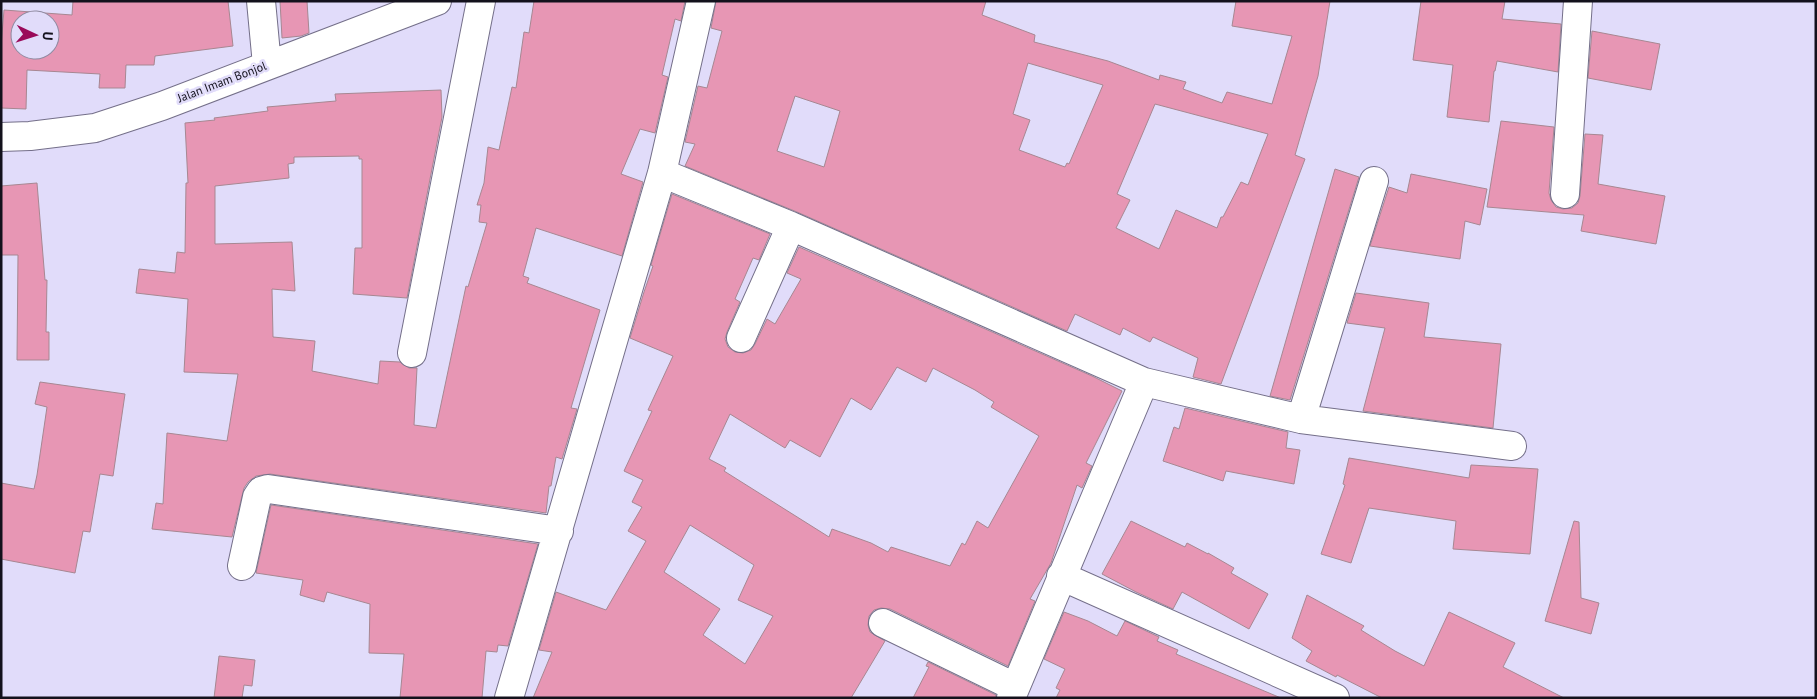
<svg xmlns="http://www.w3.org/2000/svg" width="1817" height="699" font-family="'PT Sans',sans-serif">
  <rect width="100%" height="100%" fill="#e1dcfa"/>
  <path fill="#e796b4" stroke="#a78792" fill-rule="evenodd" d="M73,1H228L233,46L155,56L154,65H126L125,88H99L100,74L27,70L26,109L1,108V46L4,10L72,15ZM20,20H50V50H20Z
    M280,1H307L309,33L301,36L282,38Z
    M534,1H685L681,21L675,19L662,75L668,77L655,133L640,129L621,174L643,182L622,256L536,228L523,276L529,278L527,283L600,310L571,408L577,409L562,459L556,457L551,486H549L546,513L270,474L256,476L248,482L244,488L232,537L152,529L156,503L163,504L167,433L227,441L238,374L184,372L188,299L136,293L139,269L175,273L177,252L185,253L186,183H188L185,123L215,120L214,118L268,111L267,107L336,101L335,94L441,90L442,117L407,298L353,294L355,248H362V159H359V156L294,157V163L288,164L289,178L215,186V244L292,242L295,291L272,289L273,337L315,341L312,371L378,384L380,361L400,362L409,368H417L414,425L436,428L466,286L468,287L487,223L479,222L481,205H477L484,183L488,147L499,150L512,87L516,88L524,32L529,33Z
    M716,1H986L982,15L1035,35L1034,42L1108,61L1159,80L1160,75L1186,82L1183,89L1222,103L1227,92L1272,104L1292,36L1232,26L1236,1H1330L1318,76L1295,155L1305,159L1221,384L1193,377L1198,358L1153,337L1150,342L1123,328L1120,335L1075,314L1067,331L797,212L685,166L695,144L685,142L698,86L707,88L722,31L711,28ZM1028,63L1103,85L1069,164L1067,163L1065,167L1019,150L1030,120L1013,114ZM795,96L840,111L824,167L777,151ZM1155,104L1268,134L1248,185L1241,182L1223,217H1221L1217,228L1176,210L1159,249L1116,228L1130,200L1117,194Z
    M1421,1H1505L1502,19L1561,24L1558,72L1497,61L1495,71H1494L1489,122L1447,117L1453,65L1413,60Z
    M1592,31L1660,44L1651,90L1588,78Z
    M1501,121L1554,127L1549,193L1551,200L1556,207L1563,209L1572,208L1578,203L1580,196L1585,134L1603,135L1598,184L1665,196L1656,244L1581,231L1584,215L1487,207Z
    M1335,169L1359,177L1290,400L1270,396Z
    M1411,174L1487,189L1480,225L1465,221L1460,259L1370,246L1389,187L1407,193Z
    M37,183L45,280H47L46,332H49V360H17L18,255H1V186Z
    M672,194L770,234L759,260L753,258L735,299L740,302L727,332L725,339L728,347L735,352L743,353L751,350L755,344L767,319L775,324L801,279L787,273L799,247L1092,376L1122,391L1086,463L1092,466L1082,488L1077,485L1051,563L1030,599L1035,601L1008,666L890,609L881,608L874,610L869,616L868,625L870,632L885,641L851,698H533L552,652L539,650L556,592L606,610L646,541L628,531L642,507L632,502L643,480L624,471L652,411L648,410L673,356L630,338L644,292L653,266L651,265ZM897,367L926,382L933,368L975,390L994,402L991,407L1039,436L988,528L977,521L965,545L962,543L950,566L891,547L888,552L871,543L832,529L829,537L724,471L726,468L709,459L730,414L785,448L790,440L820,457L851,398L871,410ZM690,525L754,565L738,600L773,616L745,664L703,635L720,609L664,572Z
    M1356,293L1429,303L1424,337L1501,344L1493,428L1363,411L1385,328L1347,323Z
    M40,382L125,394L113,476L100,474L90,532L83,531L75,573L1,559V483L34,489L37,475L47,407L35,404Z
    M1185,408L1288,432L1286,448L1300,450L1294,484L1226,471L1223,481L1163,461L1174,427L1179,429Z
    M1349,458L1469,478L1471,465L1538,469L1530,554L1453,549L1456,521L1369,508L1351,563L1321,554L1345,485L1343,484Z
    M271,505L538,544L508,646L498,645L497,652L486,651L482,698H400L404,654L369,653L370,604L327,592L324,602L300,595L303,580L256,573Z
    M1131,521L1185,547L1187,543L1208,554V553L1234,568L1231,573L1268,594L1249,629L1182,592L1173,609L1136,592L1102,574Z
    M1574,521L1579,522L1581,598L1599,603L1591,634L1545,621Z
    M1307,595L1364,626L1361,630L1395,651L1424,666L1449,612L1515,643L1503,667L1564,698H1382L1337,675L1336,677L1306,661L1312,651L1292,638Z
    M1064,612L1088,621L1117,636L1125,621L1159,637L1157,641L1178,650L1176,654L1281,698H1056L1060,690L1056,688L1065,669L1044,659Z
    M219,656L255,660L252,686L244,685L242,698H214Z
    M928,662L996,695V698H913L929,667L926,666Z"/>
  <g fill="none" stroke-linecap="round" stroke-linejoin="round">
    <g stroke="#746f89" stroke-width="30">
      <path id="minor" d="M261,1L267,65
        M1,137L30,136L95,128L162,106L437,1
        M662,173L791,226L1144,382L1301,419L1512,446
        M1565,194L1578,1
        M741,338L791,226
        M412,353L481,1
        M1301,419L1374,181
        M242,566L257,497L261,491L268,489L559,531
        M1061,576L1335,698
        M883,623L1015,687
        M509,698L662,173L701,1
        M1011,698L1144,382"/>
    </g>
    <use href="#minor" stroke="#fff" stroke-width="28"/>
  </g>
  <g text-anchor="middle" stroke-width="5" stroke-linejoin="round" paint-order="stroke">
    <g font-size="12" fill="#13111c" stroke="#e1dcfa">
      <text transform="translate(222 82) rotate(-21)" y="4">Jalan Imam Bonjol</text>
    </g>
  </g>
  <rect width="1817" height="699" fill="none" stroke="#13111c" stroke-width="5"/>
  <g transform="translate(35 35) rotate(94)"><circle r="24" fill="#e1dcfa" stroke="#8f8ba1"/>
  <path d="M0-4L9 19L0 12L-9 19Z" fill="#9a0a5a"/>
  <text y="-8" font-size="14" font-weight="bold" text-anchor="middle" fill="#13111c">U</text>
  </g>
</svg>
